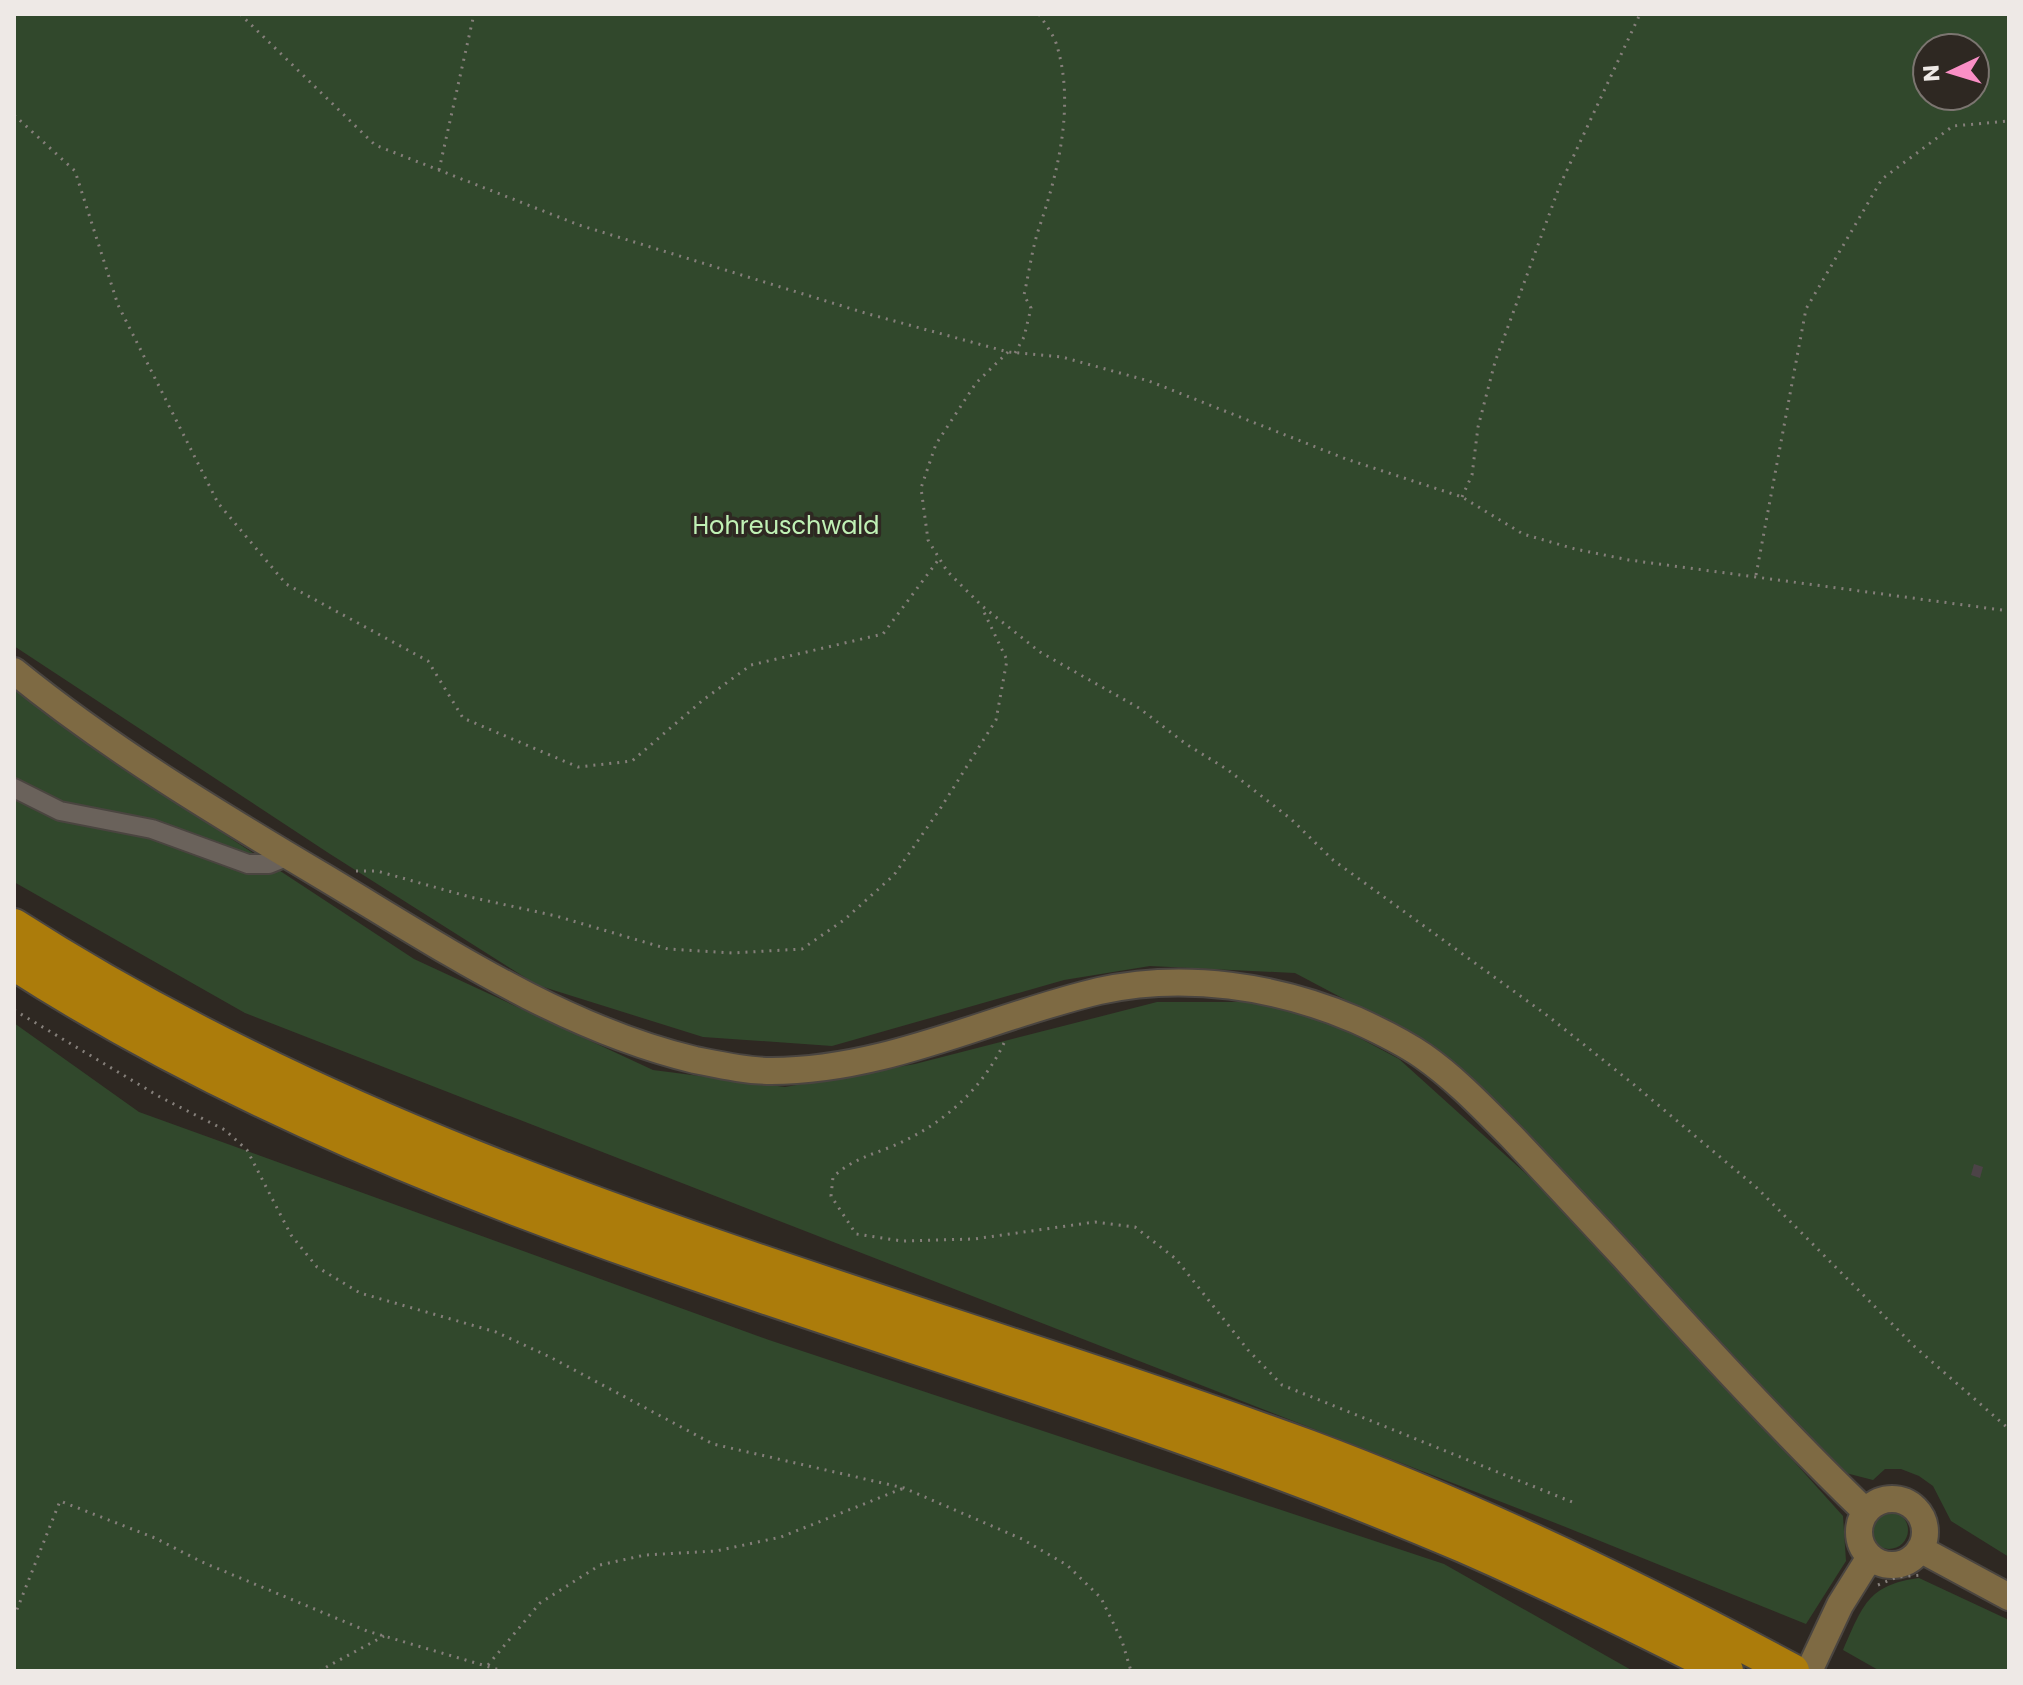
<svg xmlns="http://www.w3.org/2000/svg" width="2023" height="1685" font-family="Poppins,sans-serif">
  <rect width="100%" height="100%" fill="#2e2822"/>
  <path fill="#31482c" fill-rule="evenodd" d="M14,14H2009V1557L1951,1521L1933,1486L1919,1476L1901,1469H1885L1873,1480L1834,1470L1429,1044L1295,973L1150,966L1064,980L832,1046L703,1037L537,985L330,854L14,646ZM1927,48H1975V96H1927Z
    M14,682L230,838L414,959L653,1070L785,1087L915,1064L1157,1002H1292L1399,1059L1577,1220L1843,1516L1846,1561L1806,1624L1563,1526L245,1013L14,882Z
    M14,1023L139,1112L769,1340L1444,1564L1633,1671H14Z
    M1870 1530a19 19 0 1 1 38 0a19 19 0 1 1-38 0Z
    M1919,1578L2009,1620V1671H1880L1843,1650C1863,1606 1867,1585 1919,1578Z"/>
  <path fill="#4c4347" d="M1974,1164L1983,1167L1980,1178L1971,1175Z"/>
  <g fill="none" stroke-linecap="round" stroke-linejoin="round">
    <g stroke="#4a4540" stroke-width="22">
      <path id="street" d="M14,788L60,811L152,829L248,864H269L289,856"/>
    </g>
    <g stroke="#4a4540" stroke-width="30">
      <path id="secondary" d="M14,671C110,749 218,814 324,877C441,947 561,1028 695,1060C720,1065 746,1071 771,1071C886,1071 989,1017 1099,991C1184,972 1277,986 1356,1020C1378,1030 1403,1042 1423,1056C1456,1079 1484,1109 1512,1137C1550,1177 1587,1217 1624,1257C1702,1344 1781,1430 1865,1511
        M1859 1532a33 33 0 1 1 66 0a33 33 0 1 1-66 0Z
        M1920,1549L2009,1597
        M1809,1671L1840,1605L1870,1557"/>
    </g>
    <g stroke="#4a4540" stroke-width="38">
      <path id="highway" d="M14,926C410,1181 871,1287 1308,1447C1474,1509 1636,1587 1792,1671
        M14,963C325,1163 681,1268 1028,1384C1175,1433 1323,1485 1465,1546C1554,1585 1640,1627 1726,1671"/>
    </g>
    <path stroke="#857f7a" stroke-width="3" stroke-dasharray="2 6" stroke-linecap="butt" d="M240,14L375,145L579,225L865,313L1008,352L1062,357L1149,381L1346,459L1462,497L1523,534L1575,549L1629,560L2009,611
      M14,115L75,171L118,305L218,503L286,584L428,661L463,718L578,767L632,761L703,700L751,665L883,634L939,559
      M439,170L474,14
      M1008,352L976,383L936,444L921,488L928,540L947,571L982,606L1040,652L1139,708L1186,744L1228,770L1291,819L1333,860L1548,1016L1632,1083L1757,1188L1915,1347L2009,1429
      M1015,353L1024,337L1031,308L1024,295C1029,273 1032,249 1039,228C1058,173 1075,105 1057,46C1054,35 1045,24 1039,14
      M1462,497L1472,475L1478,427L1495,362L1560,185L1640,14
      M1756,575L1806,309L1882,179L1953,126L2009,121
      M356,871H377L470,897L556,916L668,949L732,953L802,949L844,920L894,875L940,809L996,720L1007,660L982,608
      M14,1010L160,1097L225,1130L247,1150L291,1235L317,1267L360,1293L496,1332L550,1357L713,1444L904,1488L1022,1539L1067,1565L1101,1598L1122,1641L1131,1671
      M1004,1043C981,1091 942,1125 893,1146C871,1155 851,1160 833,1177L831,1196L856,1234L902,1241L974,1239L1095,1222L1135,1227L1176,1259L1248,1350L1282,1385L1577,1504
      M1878,1585L1897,1577L1921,1575
      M14,1617L60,1501L155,1538L202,1562L367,1631L503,1671
      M488,1665L540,1603L600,1565L645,1555L716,1551L781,1537L904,1488
      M319,1671L384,1636"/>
    <use href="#street" stroke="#6a625b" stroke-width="18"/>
    <use href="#secondary" stroke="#7e6a43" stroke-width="26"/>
    <use href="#highway" stroke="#ac7c0b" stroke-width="34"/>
  </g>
  <g text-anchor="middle" stroke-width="7" stroke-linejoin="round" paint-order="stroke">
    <g font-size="24" fill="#c0f1b5" stroke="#2e2822">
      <text x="786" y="534">Hohreuschwald</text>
    </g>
  </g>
  <rect width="2023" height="1685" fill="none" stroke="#eee9e6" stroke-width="32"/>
  <g transform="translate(1951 72) rotate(266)"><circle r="38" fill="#2e2822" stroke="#7b7570" stroke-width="2"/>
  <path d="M0-6L14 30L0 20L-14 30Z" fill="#fa8fc6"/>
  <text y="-12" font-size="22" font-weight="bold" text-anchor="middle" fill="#eee9e6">N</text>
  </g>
</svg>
